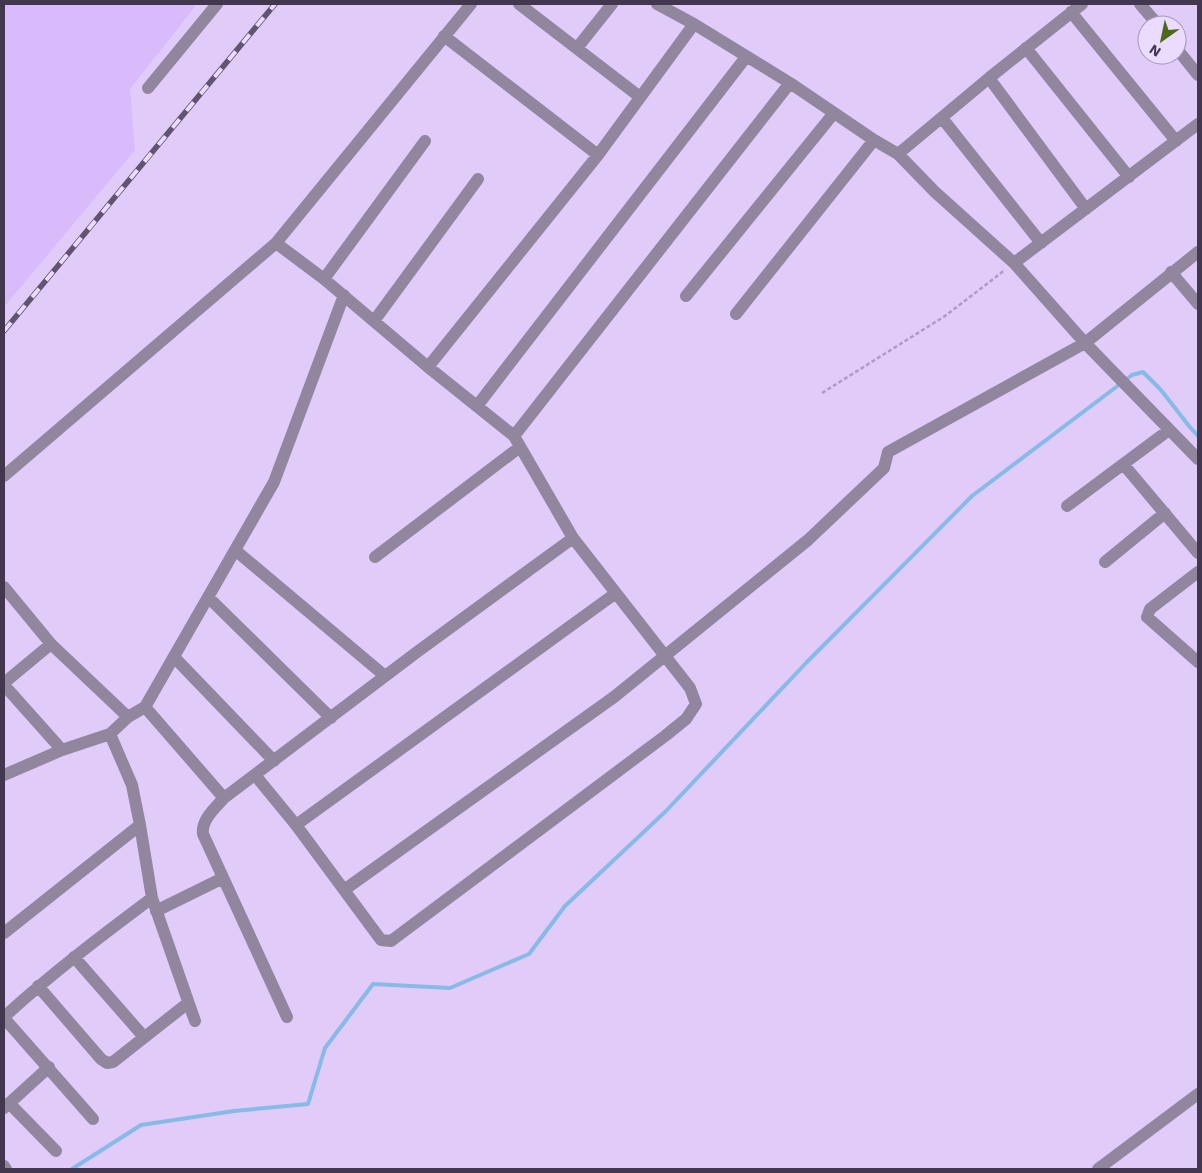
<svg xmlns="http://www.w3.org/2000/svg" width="1202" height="1173" font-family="'Work Sans',sans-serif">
  <rect width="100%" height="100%" fill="#e1cbf9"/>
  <path fill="#d9bafb" d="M4,4H197L130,89L135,150L4,307Z"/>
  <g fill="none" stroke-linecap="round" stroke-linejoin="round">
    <path stroke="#87bae7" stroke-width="4" d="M72,1169L141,1125L234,1111L308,1104L325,1048L373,984L450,988L529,954L565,906L666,811L806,663L972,496L1132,375L1143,372L1161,390L1189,426L1198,436"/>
    <path stroke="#ae9bc2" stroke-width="2.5" stroke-dasharray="4 2.5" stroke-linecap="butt" d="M822,393L945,316L1005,270"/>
    <path stroke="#91869e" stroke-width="12" d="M519,4L640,97
      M657,4L694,24L790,83L874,140L898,154L935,192L1014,263L1085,343L1198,459
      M1140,4L1158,25
      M1071,12L1176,141
      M444,36L598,155
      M577,48L612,4
      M1026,48L1129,177
      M1177,49L1198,75
      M989,78L1086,209
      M148,88L217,4
      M942,118L1041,243
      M898,154L989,78L1082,4
      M1014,263L1198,124
      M1171,272L1198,304
      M324,279L425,141
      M686,296L834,113
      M736,314L874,140
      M374,321L478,179
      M428,367L598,155L694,24
      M477,406L746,57
      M514,436L790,83
      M1124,465L1198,553
      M4,476L276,243L471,4
      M1067,506L1169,430
      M235,550L385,676
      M375,557L520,447
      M1105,562L1165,513
      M1198,572L1150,609L1147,617L1198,662
      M4,587L51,644L128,717
      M208,597L331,718
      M174,657L274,761
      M4,683L51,644
      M4,685L62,750
      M145,707L224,798L417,652L573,538
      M4,775L62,750L110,734L128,717L145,707L274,482L344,295
      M255,775L296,825L381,940L391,941L665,736L686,719L696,704L690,688L573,538L514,436L428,367L324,279L276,243
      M224,798C215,808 201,820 203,834L287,1017
      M140,825L152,898L195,1021
      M296,825L616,593
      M344,890L614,697L808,540L884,468L888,452L1085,343L1198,252
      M156,911L223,878
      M4,933L140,825L132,785L110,734
      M74,957L144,1037
      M38,986L101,1059L107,1063L113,1062L188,1003
      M4,1017C51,974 101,936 152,898
      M4,1018L93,1119
      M9,1103L56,1151
      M4,1108L49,1067
      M4,1166L6,1169
      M1098,1169L1198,1094"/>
    <g stroke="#615470" stroke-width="5.5">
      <path id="rail" d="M4,331L275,4"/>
    </g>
    <use href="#rail" stroke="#ebdbfe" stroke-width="4" stroke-dasharray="11" stroke-linecap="butt"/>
  </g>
  <rect width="1202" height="1173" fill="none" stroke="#42374e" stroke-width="10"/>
  <g transform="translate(1162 40) rotate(213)"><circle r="24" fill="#ebdbfe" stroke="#a799b8"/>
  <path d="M0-4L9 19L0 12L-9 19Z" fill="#4f691b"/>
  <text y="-8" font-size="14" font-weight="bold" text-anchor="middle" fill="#42374e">N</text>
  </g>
</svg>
